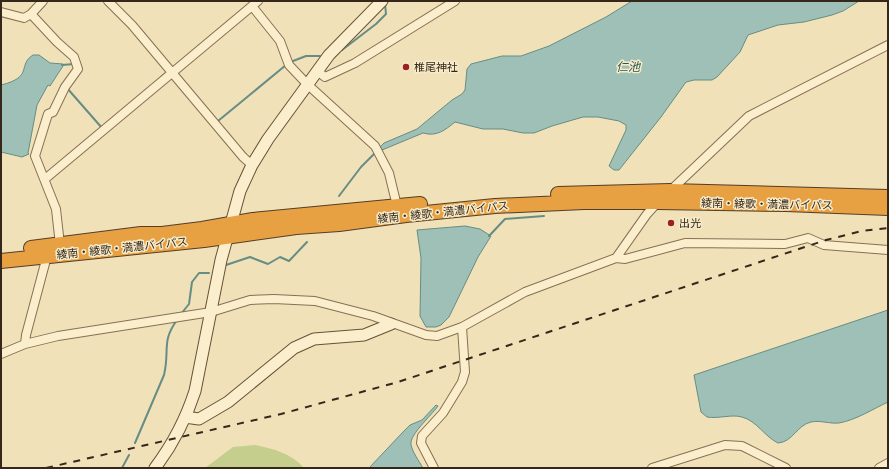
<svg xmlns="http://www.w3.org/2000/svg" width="889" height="469" font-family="Lora,'Noto Sans JP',serif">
  <rect width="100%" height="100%" fill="#f0e1b9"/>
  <path fill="#c5ce8d" d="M255,445C274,449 291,453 304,468H205L233,447Z"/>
  <path fill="#9ec0b7" stroke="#668d84" d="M632,1H859L843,11L832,15L804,22L778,25L748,35L740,52L717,77L712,80H694L686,82L661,117L619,170H614L609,166L626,130V125L619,121L598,117H583L552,126L534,133H523L503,129H483L455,122C445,130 437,137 423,133L382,150L380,147L384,143L417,129L452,100L462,94L465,90L467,69L471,64L502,56H521L549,46L606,17Z
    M33,55H39L50,63L63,64V66L50,86L48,85L37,105L28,153L29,154L22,157L1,152V85C34,77 17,65 33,55Z
    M465,226L480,229L491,236L478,257L449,317L441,325L436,327H426L420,316L421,258L417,230Z
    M888,310V402C873,409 856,420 839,423C830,424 820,420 811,422C797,425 793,442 778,443C765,437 757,421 742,417C731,414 719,419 707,417L701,412L694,375Z
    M436,405L438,406C431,416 409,435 411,445C413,453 419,461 423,468H369L403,432L410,425L422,420Z"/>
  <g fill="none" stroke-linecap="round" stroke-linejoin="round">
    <path stroke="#668d84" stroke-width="2" d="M342,50L376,24L386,14L385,4L388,1
      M293,61L306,56H320
      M62,65L74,64
      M161,77L166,73
      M67,88L102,128
      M218,121L286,65
      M339,196L361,167L375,153
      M489,236L505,219L544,216
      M226,265L250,257L268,264L280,257L289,261L307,242
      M181,314L189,304L192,282L199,273H209
      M135,443L164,375C170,350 161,342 177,320
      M122,468L129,455"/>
    <g stroke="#877053" stroke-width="10">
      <path id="street" d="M108,1L132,25L243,157L252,165
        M252,6L280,41L289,65L307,84L375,146L389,173L397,206
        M1,12L24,18L31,14L43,1
        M31,14L57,42L74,57L78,69L65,87L53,112L48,114L35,156L56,209L60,245
        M317,71L325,77L355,63L455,1
        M45,179L258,1
        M670,191L749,116L888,45
        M616,258L647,214L658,202
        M25,344L26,335L47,256
        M1,354L25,344L58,336L211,312L250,300L274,299L315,301L373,316L426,335L437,336L462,327L525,292L616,258L625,259L685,243L785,244L808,238L824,245L888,250
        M434,468L421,443L422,436L443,413L462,382L465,372L462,327
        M652,468L725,445L742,446L786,468
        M879,468L888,463"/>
    </g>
    <g stroke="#685137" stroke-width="13">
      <path id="secondary" d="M185,417L199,419L228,402L294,348L314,339L364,335L391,324
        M155,468C173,444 186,419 195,391L221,260L240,191L252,165L268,139L329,55L382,1"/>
    </g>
    <g stroke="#543d28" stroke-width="16">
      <path id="highway" d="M558,194L670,191L888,197
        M31,248L141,234H162L202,229L253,220L420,204
        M1,261L204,240L296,227L339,224L406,215L495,206L584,202H657L786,204L888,208"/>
    </g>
    <use href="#street" stroke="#fbeecc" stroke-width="8"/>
    <use href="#secondary" stroke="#fbeecc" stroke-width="11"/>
    <use href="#highway" stroke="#e7a142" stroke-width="14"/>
    <path stroke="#352719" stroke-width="2" stroke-dasharray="7 7" stroke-linecap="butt" d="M46,468L281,414L398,382L826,240L862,231L888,228"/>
  </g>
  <g fill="#992120" stroke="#f7ebc9" stroke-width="1.5">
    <circle cx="406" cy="67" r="4"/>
    <circle cx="671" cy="223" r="4"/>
  </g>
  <g text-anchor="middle" stroke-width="3" stroke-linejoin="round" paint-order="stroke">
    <g font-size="11" fill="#352719" stroke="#f7ebc9" text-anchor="start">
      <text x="414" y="71">椎尾神社</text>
      <text x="679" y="227">出光</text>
    </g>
    <g font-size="11" fill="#352719" stroke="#f7ebc9">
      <text transform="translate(767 204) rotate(1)" y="4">綾南・綾歌・満濃バイパス</text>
      <text transform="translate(443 212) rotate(-6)" y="4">綾南・綾歌・満濃バイパス</text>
      <text transform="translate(122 248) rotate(-6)" y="4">綾南・綾歌・満濃バイパス</text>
    </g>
    <g font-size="12" font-style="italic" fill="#275654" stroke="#f7ebc9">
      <text x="628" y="71">仁池</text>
    </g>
  </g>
  <rect width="889" height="469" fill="none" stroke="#352719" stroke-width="4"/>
</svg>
